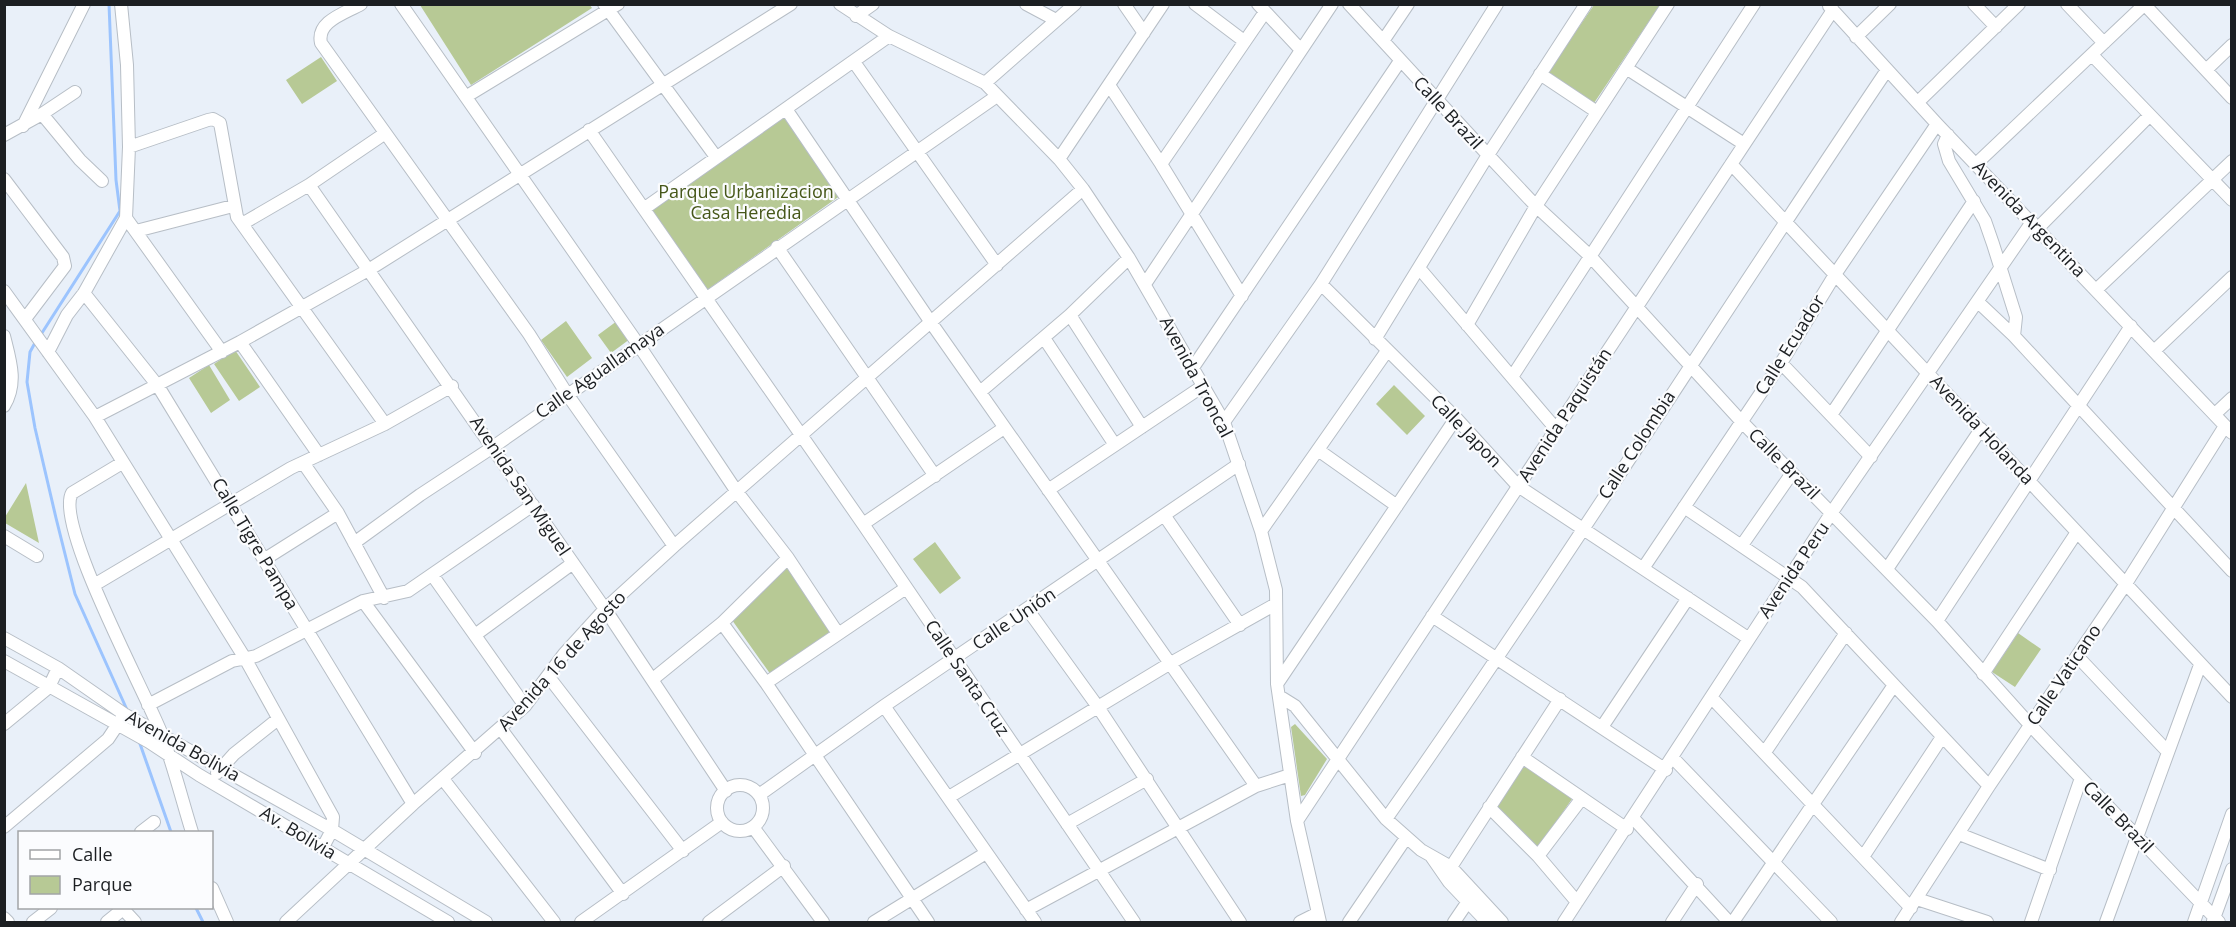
<svg xmlns="http://www.w3.org/2000/svg" width="2236" height="927" font-family="'Open Sans',sans-serif">
  <rect width="100%" height="100%" fill="#e9f0f9"/>
  <path fill="#b7c995" d="M589,4L592,8L471,85L420,5Z
    M1594,5H1660L1594,103L1548,72Z
    M321,57L337,81L302,104L286,80Z
    M784,115L841,195L707,290L650,210Z
    M566,321L592,358L567,377L541,340Z
    M617,321L630,339L611,353L598,335Z
    M235,350L260,387L239,401L214,364Z
    M209,365L230,400L211,413L189,378Z
    M1394,385L1425,416L1407,435L1376,404Z
    M26,483L39,543L5,523V517Z
    M935,542L961,578L940,594L913,559Z
    M787,567L831,631L771,675L732,620Z
    M2018,633L2041,649L2015,687L1992,672Z
    M1295,724L1327,759L1305,795L1301,796L1291,727Z
    M1522,762L1574,796L1538,848L1495,804Z"/>
  <g fill="none" stroke-linecap="round" stroke-linejoin="round">
    <path stroke="#9cc4fe" stroke-width="3" d="M40,336L120,211L116,180L109,4
      M36,341L30,352L27,382L35,428L56,518L75,594L128,712
      M139,741L171,832
      M196,908L203,922"/>
    <g stroke="#b7bec6" stroke-width="14">
      <path id="minor" d="M121,4L127,65L129,147L126,218L222,352
        M361,4C346,13 316,21 321,43L529,334L567,394L674,546
        M401,4L638,344L737,492L788,558L837,632
        M604,4L716,157
        M840,4L889,36L985,83L1059,159L1083,189L1129,258L1224,422L1261,531L1276,590L1277,684L1297,821L1320,922
        M1026,4L1056,20
        M1124,4L1144,33
        M1195,4L1244,41
        M1258,4L1301,50
        M1349,4L1488,155L1536,206L1590,256L1741,421L1937,621L2031,726L2219,922
        M1974,4L1996,27
        M2067,4L2104,43
        M2145,5L2232,98
        M1829,6L1937,124L2232,433
        M856,16L873,4
        M1856,37L1890,4
        M1383,41L1408,4
        M2092,55L2232,200
        M854,62L997,265
        M1626,68L1744,144
        M2206,70L2232,45
        M1540,74L1597,112
        M985,83L1075,4
        M1109,85L1161,164L1242,296
        M467,96L618,4
        M1918,102L2019,4
        M786,109L932,324L1256,786
        M42,114L75,92
        M23,126L84,4
        M589,130L863,524L1134,922
        M4,135L42,114L80,160L102,181
        M1948,135L1944,144L1949,161L1985,221L1993,244L2016,317L2014,336
        M129,147L208,120L213,119L220,123L237,217L385,424
        M1059,159L1163,4
        M1161,164L1265,12
        M1731,164L2232,697
        M1976,164L2145,4
        M4,179L63,257L65,266L25,319
        M309,185L605,609L726,791
        M645,208L889,36
        M242,224L309,185L384,134
        M2038,228L2149,116
        M136,231L233,206
        M777,247L935,476
        M1419,268L1556,429
        M1145,284L1332,4
        M1321,284L1456,418L1518,486L1748,638
        M2097,289L2232,161
        M4,291L95,417
        M84,293L158,386L413,804
        M1978,302L2014,336L2232,571
        M1070,315L1142,427
        M1467,325L1536,206L1668,4
        M4,336C10,360 18,383 4,406
        M1044,338L1115,445
        M1375,339L1488,155L1586,4
        M240,342L319,455
        M2154,351L2232,277
        M48,352L67,315L84,293L126,218
        M1781,363L1871,457
        M1192,369L1400,61
        M1512,377L1754,4
        M980,392L1070,315L1129,258
        M2215,414L2232,398
        M1831,415L1974,201
        M1224,422L1321,284L1497,4
        M1318,450L1397,506
        M122,463L72,493C54,524 147,695 162,735C174,767 182,800 192,832
        M304,464L338,513L384,598
        M1048,490L1203,386
        M1684,507L1802,587L1989,786
        M1164,515L1240,625
        M863,524L1004,428
        M1261,531L1387,351
        M4,536L37,556
        M354,543L420,495L493,447L997,96
        M1742,545L1792,473
        M265,559L338,513
        M1644,567L1781,363L1836,273L1937,124
        M1887,569L1981,429
        M433,576L525,706
        M94,585L291,468L385,424L452,386
        M363,601L475,753
        M1028,610L1098,707L1240,922
        M1432,616L1666,770
        M1937,621L2131,326
        M722,623L766,683L928,922
        M475,635L573,563
        M4,638L58,668L124,714L332,830L486,922
        M2077,656L2168,752
        M4,661L149,742L199,775L448,922
        M1983,674L2077,532
        M548,676L683,851
        M653,679L722,623L788,558
        M766,683L906,588
        M1277,684L1456,418
        M1279,696L1295,706L1386,819L1421,850L1451,867L1502,922
        M1711,697L1911,908
        M148,705L232,661L256,656L363,601L408,591L533,505
        M884,706L1035,922
        M4,724L49,687L58,668
        M1602,727L1688,598
        M501,729L623,894
        M1765,752L1846,633
        M1522,757L1627,829
        M1673,758L1831,922
        M217,773L234,754L278,719
        M443,779L554,922
        M717 808a23 23 0 1 1 46 0a23 23 0 1 1-46 0Z
        M759,795L884,706L1239,464
        M949,797L1169,664L1276,604
        M1489,807L1538,856L1577,902
        M1386,819C1559,573 1719,319 1887,70
        M1634,819L1729,922
        M1297,821L1833,10
        M1067,824L1147,779
        M4,827L108,739L122,718
        M753,827L823,922
        M141,832L154,822
        M1959,834L2050,870
        M323,847L332,830L333,817L246,660L95,417L240,342L370,269L791,4
        M1431,856L1449,882L1487,922
        M1538,856L1582,798
        M1863,857L1942,737
        M1451,867L1560,699
        M212,888L227,922
        M1917,899L1987,922
        M122,908L135,922
        M1026,910L1256,786L1290,775
        M4,918L8,922
        M2213,921L2232,869
        M33,922L51,908
        M107,922L123,909
        M286,922L413,804L525,706L564,654L605,609L674,546L1083,189
        M581,922L722,822
        M709,922L784,866
        M874,922L986,853
        M1300,922L1316,914
        M1349,922L1406,838
        M1454,922L1471,897
        M1564,922L1832,512L2032,222
        M1672,922L1697,884
        M1733,922L1894,685
        M1901,922L1989,786L2125,585L2225,426
        M2031,922L2081,778
        M2106,922L2200,665
        M2194,922L2232,814"/>
    </g>
    <use href="#minor" stroke="#fff" stroke-width="12"/>
  </g>
  <g text-anchor="middle" stroke-width="4.5" stroke-linejoin="round" paint-order="stroke">
    <g font-size="18" fill="#1c1f22" stroke="#fbfcfe">
      <text transform="translate(1448 113) rotate(47)" y="6">Calle Brazil</text>
      <text transform="translate(2029 219) rotate(46)" y="6">Avenida Argentina</text>
      <text transform="translate(1790 345) rotate(-58)" y="6">Calle Ecuador</text>
      <text transform="translate(600 371) rotate(-35)" y="6">Calle Aguallamaya</text>
      <text transform="translate(1196 377) rotate(62)" y="6">Avenida Troncal</text>
      <text transform="translate(1565 415) rotate(-57)" y="6">Avenida Paquistán</text>
      <text transform="translate(1982 430) rotate(47)" y="6">Avenida Holanda</text>
      <text transform="translate(1466 431) rotate(46)" y="6">Calle Japon</text>
      <text transform="translate(1637 445) rotate(-57)" y="6">Calle Colombia</text>
      <text transform="translate(1784 464) rotate(45)" y="6">Calle Brazil</text>
      <text transform="translate(520 486) rotate(56)" y="6">Avenida San Miguel</text>
      <text transform="translate(255 544) rotate(59)" y="6">Calle Tigre Pampa</text>
      <text transform="translate(1794 570) rotate(-56)" y="6">Avenida Peru</text>
      <text transform="translate(1014 619) rotate(-34)" y="6">Calle Unión</text>
      <text transform="translate(562 661) rotate(-48)" y="6">Avenida 16 de Agosto</text>
      <text transform="translate(2064 675) rotate(-56)" y="6">Calle Vaticano</text>
      <text transform="translate(967 678) rotate(56)" y="6">Calle Santa Cruz</text>
      <text transform="translate(183 746) rotate(29)" y="6">Avenida Bolivia</text>
      <text transform="translate(2118 817) rotate(46)" y="6">Calle Brazil</text>
      <text transform="translate(298 833) rotate(31)" y="6">Av. Bolivia</text>
    </g>
    <g font-size="18" fill="#465719" stroke="#fbfcfe">
      <text x="746" y="198">Parque Urbanizacion<tspan x="746" dy="21">Casa Heredia</tspan></text>
    </g>
  </g>
  <rect width="2236" height="927" fill="none" stroke="#1c1f22" stroke-width="12"/>
  <rect x="18" y="831" width="195" height="78" fill="#fbfcfe" stroke="#a2a4a6" stroke-width="1.5"/>
  <rect x="30" y="850" width="30" height="9" fill="#ffffff" stroke="#a2a4a6" stroke-width="1.5"/>
  <text x="72" y="861" font-size="18" fill="#1c1f22">Calle</text>
  <rect x="30" y="876" width="30" height="18" fill="#b7c995" stroke="#a2a4a6" stroke-width="1.5"/>
  <text x="72" y="891" font-size="18" fill="#1c1f22">Parque</text>
</svg>
